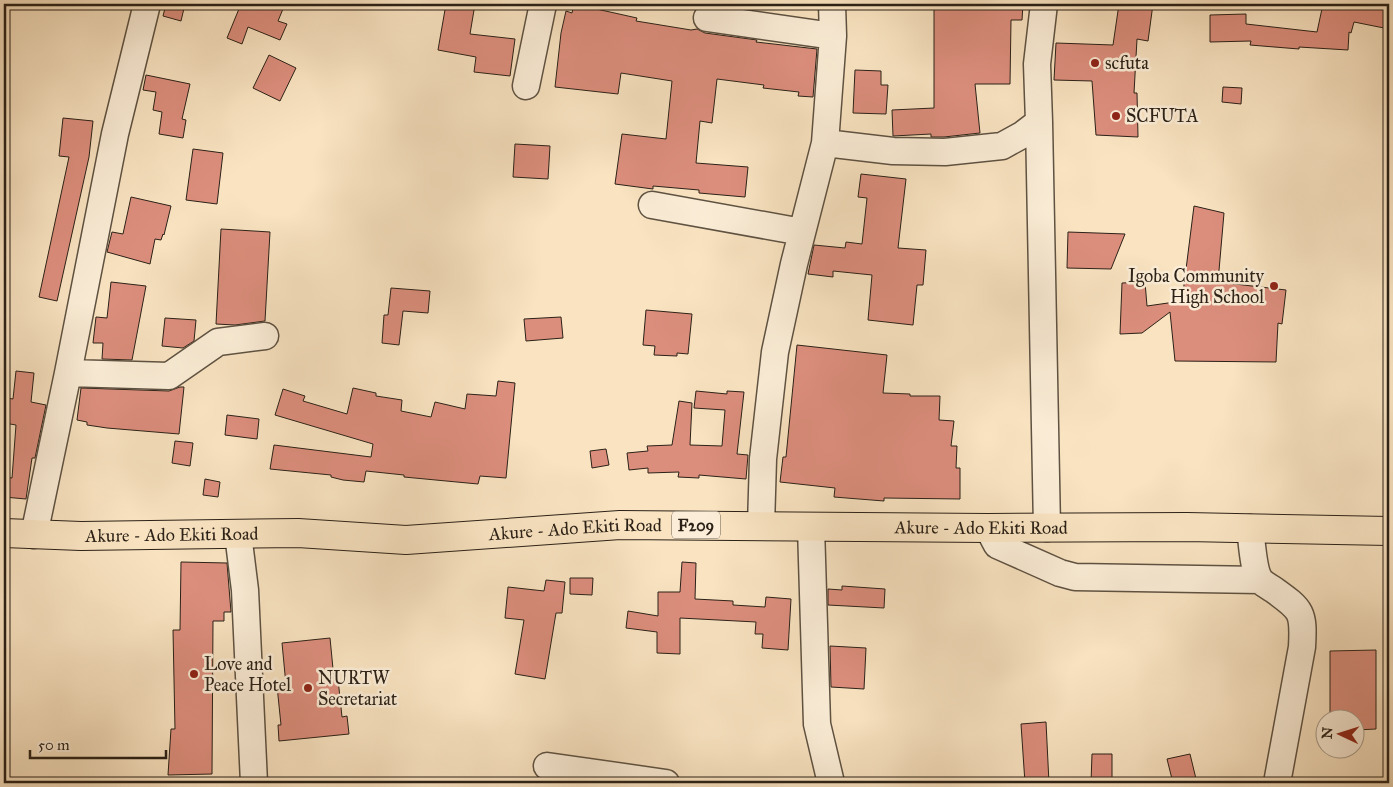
<svg xmlns="http://www.w3.org/2000/svg" width="1393" height="787" font-family="'IM FELL Great Primer',serif">
  <rect width="100%" height="100%" fill="#f9e3c1"/>
  <filter id="stains"><feTurbulence type="fractalNoise" baseFrequency=".004" numOctaves="4"/><feColorMatrix values="0 0 0 0 .2 0 0 0 0 .09 0 0 0 0 .02 0 0 0 .5 -.17"/></filter>
  <radialGradient id="worn" r=".72"><stop offset=".6" stop-color="#630" stop-opacity="0"/><stop offset="1" stop-color="#630" stop-opacity=".3"/></radialGradient>
  <path fill="#dc8e7d" stroke="#2b2117" d="M166,4H185L181,21L163,16Z
    M241,4H285L278,21L287,24L280,40L248,27L242,44L227,38Z
    M446,4H475L470,34L515,39L510,76L474,72L476,57L438,50Z
    M574,4L637,18L636,21L691,30L697,29L705,33L757,40L756,42L817,49L813,97L798,96L799,92L763,88L764,85L717,79L712,123L700,121L696,163L748,167L745,197L699,193V190L653,186V189L615,184L622,134L666,139L672,81L621,73L618,94L555,87L561,33L566,11L572,13Z
    M934,4H1023L1022,20H1011L1010,84H975L980,133L944,137H931V134L893,136L892,110L934,108Z
    M1119,4H1153L1148,41L1137,39L1134,93H1137L1138,137L1096,135L1092,81L1054,80L1056,43L1113,45Z
    M1323,4H1389V29L1354,22L1351,33L1349,32L1348,50L1299,47V49L1250,45L1251,41L1210,42V15L1246,14V24L1317,32Z
    M269,55L296,68L280,101L253,88Z
    M855,70L881,71V85H888L886,114L853,113Z
    M146,75L190,84L182,119L186,120L183,138L159,134L162,112L153,110L156,92L143,90Z
    M1223,87L1242,88L1241,104L1222,102Z
    M63,118L93,121L89,157L57,301L39,297L69,157L59,156Z
    M515,144L550,146L548,179L513,177Z
    M193,149L223,153L217,204L186,200Z
    M861,174L906,179L898,248L926,250L923,285H917L913,325L868,320L872,275L833,271V277L808,274L814,245L845,248L846,242L862,244L867,198L858,197Z
    M131,197L171,206L164,235L163,234L161,240L155,239L150,264L107,252L112,232L123,234Z
    M1194,206L1224,213L1218,282L1286,290L1282,324L1278,323L1276,362L1175,361L1170,312L1142,333L1120,334L1122,283L1145,282L1147,306L1182,301Z
    M221,229L270,232L265,321L235,325L216,324Z
    M1068,232L1125,234L1111,269L1067,268Z
    M111,282L146,286L132,360L102,359L103,343H93L96,317L107,318Z
    M391,288L430,291L428,313L403,311L399,345L382,343L384,315H388Z
    M646,310L692,314L688,354L677,353V356L654,355L655,346L643,345Z
    M561,317L563,338L526,341L524,319Z
    M165,318L196,320L194,341L183,348L162,346Z
    M797,345L887,355L883,393L910,394V396H940L939,420L954,421L951,446H957L956,468H960V499L884,498V501L834,497L835,488L780,482L783,457H786Z
    M16,371L34,373L31,402L46,405L35,458H32L26,499L4,497V477L12,478L16,425L4,423V417L7,398L13,399Z
    M498,381L515,383L506,478L480,476L478,484L404,477V475L366,471L364,482L343,480L331,477V475L270,469L274,445L371,457L373,444L275,415L283,389L305,396L303,401L347,414L353,388L376,393V396L402,400L401,411L431,417L435,402L465,409L467,394L496,396Z
    M180,387H184L179,434L107,428L87,425V422L77,420L81,388L169,391Z
    M696,391L727,394V391L744,392L737,454L748,455L746,479L699,475V478L678,477L679,472L648,473V468L629,470L627,453L648,451L647,446L672,445L679,401L692,403L690,445L722,446L725,410L694,408Z
    M227,415L259,419L257,439L225,435Z
    M175,441L193,443L190,466L172,463Z
    M606,449L609,465L592,468L590,451Z
    M205,479L220,482L218,497L203,495Z
    M181,562L227,563L231,612H224V621H213L212,774L168,775L171,729H175L173,630H180Z
    M682,562L696,563L695,599L733,601V605L765,607L766,597L791,599L788,650L762,648L763,634H755L756,622L680,618V654L657,653V632L626,628L628,611L658,616V592H680Z
    M570,578H593L592,595L570,594Z
    M546,580L565,582L562,613H556L545,679L515,674L524,620L505,618L508,587L544,591Z
    M842,586L885,589L884,608L828,605V589L842,590Z
    M330,638L334,679H338L342,717L347,716L349,734L279,741L278,725H281L277,686L286,685L282,643Z
    M830,646L866,648L864,689L831,687Z
    M1376,650V729L1356,730V720H1330V651Z
    M1046,722L1049,783H1025L1021,724Z
    M1092,754H1112V783H1091Z
    M1190,754L1197,783H1173L1167,759Z"/>
  <g fill="none" stroke-linecap="round" stroke-linejoin="round">
    <g stroke="#5e5242" stroke-width="29">
      <path id="minor" d="M707,18L833,36
        M526,86L543,4
        M1039,122L1047,528
        M825,143L893,151L945,152L1002,146L1022,135L1039,122L1037,64L1044,4
        M652,205L802,232
        M68,373L169,376L218,342L265,336
        M761,526L763,459L775,352L794,264L825,143L833,36L832,4
        M811,527L817,724L831,783
        M988,528L997,545L1060,573L1075,577L1260,580
        M1250,528C1252,541 1253,572 1261,581C1265,585 1270,587 1274,590C1302,610 1304,612 1302,647L1277,783
        M238,534L245,590L254,783
        M34,535L68,373L115,134L147,4
        M547,766L666,783"/>
    </g>
    <g stroke="#2b2117" stroke-width="30">
      <g id="major">
        <path id="s1" d="M4,533L81,536L298,533L406,540L620,525L988,528L1187,527L1389,531"/>
      </g>
    </g>
    <use href="#minor" stroke="#fbedd7" stroke-width="26"/>
    <use href="#major" stroke="#f9e3c1" stroke-width="28"/>
  </g>
  <g fill="#8f2418" stroke="#fbedd7" stroke-width="2">
    <circle cx="1095" cy="63" r="5"/>
    <circle cx="1116" cy="116" r="5"/>
    <circle cx="1274" cy="286" r="5"/>
    <circle cx="194" cy="674" r="5"/>
    <circle cx="308" cy="688" r="5"/>
  </g>
  <g text-anchor="middle" stroke-width="5" stroke-linejoin="round" paint-order="stroke">
    <rect fill="#fbedd7" stroke="#695e51" stroke-width="1" x="672" y="511.5" width="48" height="27" rx="4"/>
    <g font-size="16" font-weight="bold" fill="#2b2117">
      <text x="696" y="531">F209</text>
    </g>
    <g font-size="18" fill="#2b2117" stroke="#fbedd7" text-anchor="start">
      <text x="1105" y="69">scfuta</text>
      <text x="1126" y="122">SCFUTA</text>
      <text x="1264" y="282" text-anchor="end">Igoba Community<tspan x="1264" dy="21">High School</tspan></text>
      <text x="204" y="670">Love and<tspan x="204" dy="21">Peace Hotel</tspan></text>
      <text x="318" y="684">NURTW<tspan x="318" dy="21">Secretariat</tspan></text>
    </g>
    <g font-size="18" fill="#2b2117" stroke="#fbedd7">
      <text dy="6" stroke="none"><textPath href="#s1" startOffset="978">Akure - Ado Ekiti Road</textPath></text>
      <text dy="6" stroke="none"><textPath href="#s1" startOffset="572">Akure - Ado Ekiti Road</textPath></text>
      <text dy="6" stroke="none"><textPath href="#s1" startOffset="168">Akure - Ado Ekiti Road</textPath></text>
    </g>
  </g>
  <rect width="1393" height="787" fill="none" stroke="#f9e3c1" stroke-width="20"/>
  <rect x="5" y="5" width="1383" height="777" fill="none" stroke="#2b2117" stroke-width="2.5"/>
  <rect x="10" y="10" width="1373" height="767" fill="none" stroke="#2b2117"/>
  <g transform="translate(1340 734) rotate(274)"><circle r="24" fill="#fbedd7" stroke="#a89b8a"/>
  <path d="M0-4L9 19L0 12L-9 19Z" fill="#8f2418"/>
  <text y="-8" font-size="14" font-weight="bold" text-anchor="middle" fill="#2b2117">N</text>
  </g>
  <path d="M30 750v8h136v-8" fill="none" stroke="#2b2117" stroke-width="2.5"/>
  <text x="38" y="750" font-size="15" fill="#2b2117" stroke="#fbedd7" stroke-width="4" paint-order="stroke">50 m</text>
  <rect width="100%" height="100%" filter="url(#stains)"/>
  <rect width="100%" height="100%" fill="url(#worn)"/>
</svg>
